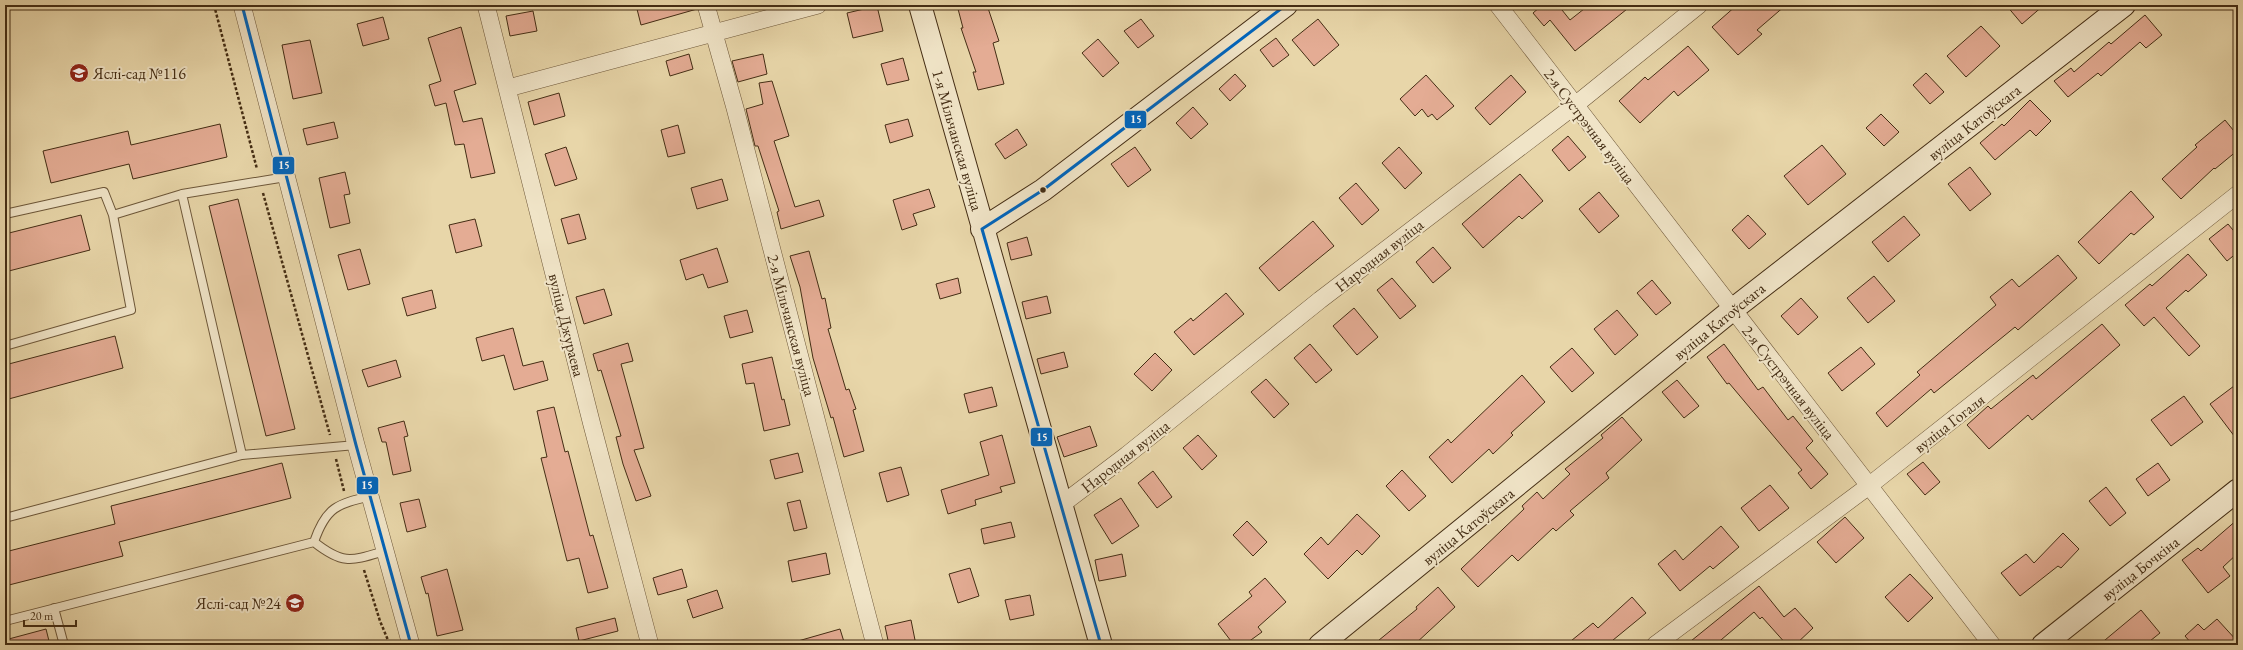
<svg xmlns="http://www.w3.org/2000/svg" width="2243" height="650" font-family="'EB Garamond',serif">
  <rect width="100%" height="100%" fill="#e8d6a9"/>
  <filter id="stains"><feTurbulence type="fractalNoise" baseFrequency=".005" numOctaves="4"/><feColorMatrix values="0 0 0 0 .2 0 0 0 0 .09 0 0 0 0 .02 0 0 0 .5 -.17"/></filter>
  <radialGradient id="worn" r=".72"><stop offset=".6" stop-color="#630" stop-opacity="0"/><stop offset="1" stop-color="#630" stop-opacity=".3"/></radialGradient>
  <path fill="#e4ac94" stroke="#442d14" d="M636,5H696L697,9L641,25Z
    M957,5H987L999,41L993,43L1004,84L978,90L973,72H976L961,28H963Z
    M1538,5H1568L1562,10L1570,20L1589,5H1632L1575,51L1550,20L1544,26L1533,13L1540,7Z
    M1737,5H1786L1757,30L1762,34L1738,55L1712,27Z
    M2006,5H2044L2022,24Z
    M877,6L883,31L853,38L847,13Z
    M533,11L537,31L510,36L506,16Z
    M2145,15L2162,35L2146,48L2140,42L2101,76L2098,73L2068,97L2054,81L2071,68L2074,72L2109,42L2111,44Z
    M383,17L389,39L363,46L357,24Z
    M1141,19L1154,36L1138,48L1124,31Z
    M1318,19L1339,45L1314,66L1292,40Z
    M1981,26L2000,46L1966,77L1947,56Z
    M461,27L476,84L454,91L463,122L482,118L495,173L471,178L464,144L455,145L446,103L435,106L429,85L441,81L428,38Z
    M1276,38L1289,55L1273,67L1260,50Z
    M1098,39L1119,63L1103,77L1082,53Z
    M310,40L322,93L293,99L282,45Z
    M1688,46L1709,70L1678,96L1674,91L1640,123L1619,101L1645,77L1648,80Z
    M689,54L693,69L670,76L666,61Z
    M763,54L767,74L738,82L732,61Z
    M903,58L909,80L887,85L881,64Z
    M1926,73L1944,92L1930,104L1913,85Z
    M1235,74L1246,86L1230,101L1219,89Z
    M1426,75L1454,106L1437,120L1432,114L1428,117L1422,109L1415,116L1400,99Z
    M1511,75L1526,92L1490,125L1475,108Z
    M772,81L789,136L774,141L795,207L819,200L824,216L781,229L777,212L779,211L758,146H755L746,109L763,104L759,83Z
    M559,93L565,116L534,125L528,102Z
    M2030,100L2051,121L2036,136L2030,130L1995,160L1980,143L2002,124L2004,126Z
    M1193,107L1208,124L1191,139L1176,123Z
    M1881,114L1899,132L1884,146L1866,128Z
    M908,119L913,136L890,143L885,125Z
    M2225,120L2238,136V150L2215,169L2214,168L2181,199L2162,179L2197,147L2195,145Z
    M334,122L338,138L307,145L303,129Z
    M220,124L227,157L133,179L129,164L51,183L43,151L128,131L131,145Z
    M678,125L685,153L668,157L661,130Z
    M1017,129L1027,145L1005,159L995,144Z
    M1568,136L1586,157L1569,171L1552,150Z
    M1822,145L1846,174L1808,205L1784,176Z
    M566,147L577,179L555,186L545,154Z
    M1135,147L1151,170L1128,187L1111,164Z
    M1399,147L1422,173L1405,189L1382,163Z
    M1970,167L1991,194L1970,211L1948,184Z
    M345,172L350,194L344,195L350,223L330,228L319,178Z
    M1520,174L1543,201L1522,219L1519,216L1483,248L1462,224Z
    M722,179L728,200L697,209L691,188Z
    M1356,183L1379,210L1362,225L1339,198Z
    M929,189L935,207L913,214L917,225L902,230L893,200Z
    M2131,191L2154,217L2134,235L2131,233L2099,264L2078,242Z
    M1599,192L1619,216L1599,233L1579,209Z
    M238,199L295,429L266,436L209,206Z
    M579,214L586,239L568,244L561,219Z
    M81,215L90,250L5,272V234Z
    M1748,215L1766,234L1749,249L1732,230Z
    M1904,216L1920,235L1888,262L1872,242Z
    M475,219L482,246L456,253L449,225Z
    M1313,221L1334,246L1279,291L1259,268Z
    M2228,224L2238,236V252L2227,261L2209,239Z
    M1027,237L1032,255L1011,260L1007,243Z
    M1433,247L1451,268L1433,283L1416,262Z
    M717,248L728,282L708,288L703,274L686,280L680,260Z
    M360,249L370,284L348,290L338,255Z
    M809,251L822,299L825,298L831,328L828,329L846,390L849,389L856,409L853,410L864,451L844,457L833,417L831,418L813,358L800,287L790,256Z
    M2188,254L2207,275L2188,292L2186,290L2166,308L2200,346L2189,356L2154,317L2144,326L2125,305L2150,284L2152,286Z
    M2058,255L2077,278L2018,330L2015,327L1934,393L1931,389L1887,427L1876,413L1920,375L1917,372L1996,305L1990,297L2012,279L2019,287Z
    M1874,276L1895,301L1868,323L1847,298Z
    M958,278L961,293L940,299L936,284Z
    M1392,278L1416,306L1400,319L1377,290Z
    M1652,280L1671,303L1656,315L1637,293Z
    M604,289L612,315L584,324L576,297Z
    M432,290L436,308L407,316L402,298Z
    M1226,293L1244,314L1194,355L1174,332L1191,318L1193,321Z
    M1047,296L1051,313L1026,319L1022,302Z
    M1801,298L1818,317L1798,335L1781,316Z
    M1354,308L1378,337L1357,355L1333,326Z
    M747,310L753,332L730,338L724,316Z
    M1617,310L1638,335L1615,355L1594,329Z
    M2102,324L2120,345L2032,420L2028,415L1989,449L1967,425L1988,406L1991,409L2033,375L2036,379Z
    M513,328L523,366L543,361L548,380L514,390L504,355L482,361L476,338Z
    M115,336L123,368L5,400V365Z
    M628,343L633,361L621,364L644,448L634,450L651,496L636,501L623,464L616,437L621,436L601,370L598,371L593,354Z
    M1310,344L1332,370L1316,383L1294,358Z
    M1724,344L1758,390L1763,387L1788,420L1793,416L1813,441L1806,448L1828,474L1811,489L1798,473L1802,470L1729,383L1727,384L1707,357Z
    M1861,347L1875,364L1842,391L1828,373Z
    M1572,348L1594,373L1572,392L1550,367Z
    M1064,352L1068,367L1041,374L1037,359Z
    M1155,353L1172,370L1152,391L1134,374Z
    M772,357L782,400L784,399L790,425L764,431L754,383L746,384L742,364Z
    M396,360L401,377L368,387L362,370Z
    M1522,375L1545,402L1511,433L1513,435L1493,454L1489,449L1452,483L1429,457L1448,439L1451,443Z
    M1266,379L1289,404L1274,418L1251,392Z
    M1677,380L1699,406L1684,418L1662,392Z
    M2238,383V441L2210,404Z
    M992,387L997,406L969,413L964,394Z
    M2184,396L2203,422L2171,446L2151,420Z
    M554,407L565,452L568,451L590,536L593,535L608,588L588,593L579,558L567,561L541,458L547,457L537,411Z
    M1622,417L1642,440L1606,473L1609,478L1570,511L1574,515L1556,531L1553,528L1518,561L1512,555L1478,587L1461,569L1524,509L1522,506L1537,492L1543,499L1570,474L1565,469L1603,438L1601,435Z
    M404,421L408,436L404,437L411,471L393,475L386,442H382L378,428Z
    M1090,426L1097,446L1064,457L1057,437Z
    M1002,435L1015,483L1000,487L1002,492L975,500L976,505L948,514L941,490L989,475L980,442Z
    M1198,435L1217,456L1202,470L1183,448Z
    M798,453L803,472L775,479L770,460Z
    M1923,462L1940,482L1925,495L1907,474Z
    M282,463L291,498L119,542L123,556L5,586V552L115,524L111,506Z
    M2158,463L2170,480L2148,496L2136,479Z
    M901,467L909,495L887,502L879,473Z
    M1402,470L1426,496L1409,511L1386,486Z
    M1153,471L1172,497L1157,508L1138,483Z
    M1770,485L1789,508L1759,531L1741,508Z
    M2106,487L2126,513L2110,526L2089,501Z
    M1121,498L1139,526L1112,544L1094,515Z
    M419,499L426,527L407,532L400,503Z
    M800,500L807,528L794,531L787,503Z
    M1357,514L1380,536L1362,555L1357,550L1328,579L1304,554L1321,537L1328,545Z
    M1845,517L1864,538L1836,563L1817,542Z
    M2238,519V553L2223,567L2230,576L2208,593L2182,560L2198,548L2201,551Z
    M1247,521L1267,542L1253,556L1233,535Z
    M1011,522L1015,537L984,544L981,529Z
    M1721,526L1739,547L1713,569L1710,566L1680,591L1658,564L1675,550L1683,560Z
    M2063,533L2079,549L2061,568L2058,566L2020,596L2001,573L2026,554L2034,563Z
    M826,553L830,574L792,582L788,561Z
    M1122,554L1126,576L1099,581L1095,560Z
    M970,568L979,596L958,603L949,574Z
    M447,569L463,630L437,636L428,593L426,594L421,577Z
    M682,569L687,587L658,595L653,578Z
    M1910,574L1933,598L1908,622L1885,597Z
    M1265,578L1286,602L1258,627L1262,632L1244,645H1234L1218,624L1252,596L1249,592Z
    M1759,586L1784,617L1795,608L1813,628L1795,645H1787L1762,617L1760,619L1754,612L1715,645H1686Z
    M1438,587L1455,607L1414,645H1373L1417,609L1416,607Z
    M717,590L723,608L693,618L687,600Z
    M1030,595L1034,615L1010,620L1005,600Z
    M1632,597L1646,613L1607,645H1566L1593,623L1598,628Z
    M2141,610L2160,633L2145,645H2099Z
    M615,618L618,631L579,641L576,628Z
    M2217,619L2238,642V645H2189L2191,643L2185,636L2198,624L2204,630Z
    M911,620L916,645H889L885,626Z
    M46,629L50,645H5V640Z
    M840,629L845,645H799L798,641Z"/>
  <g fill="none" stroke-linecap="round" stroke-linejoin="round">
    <g stroke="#6d5739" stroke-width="10">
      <path id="lane" d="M182,194L242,455
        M5,214L104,192L113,215L182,194L286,177
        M5,346L131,310L113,215
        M371,496C337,504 326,507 314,542C343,565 351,561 385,551
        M5,518L242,455L356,445
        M54,608L64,645
        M5,621L314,542"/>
    </g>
    <g stroke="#6d5739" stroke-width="18">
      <path id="street" d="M242,5L356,445L411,645
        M486,5L592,425L650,645
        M706,5L735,108L875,645
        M1498,5L1992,645
        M508,88L818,5
        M1061,505L1127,455L1320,300L1574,106L1699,5
        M1655,645L1870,485L2238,194"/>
    </g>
    <g stroke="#442d14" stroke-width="24">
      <path id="secondary" d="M920,5L1101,645
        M982,229L1043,190L1286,5
        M1320,645L1732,310L2124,5
        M2043,645L2238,490"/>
    </g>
    <path stroke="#442d14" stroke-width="2.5" stroke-dasharray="3 2" stroke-linecap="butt" d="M214,5L257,169
      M263,193L330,435
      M336,459L344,491
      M364,570L380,621L390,645"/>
    <use href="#lane" stroke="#f0e4c7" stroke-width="8"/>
    <use href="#street" stroke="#f0e4c7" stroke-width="17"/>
    <use href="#secondary" stroke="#f0e4c7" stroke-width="22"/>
    <g stroke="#f0e4c7" stroke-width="6">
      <path id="bus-1" d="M242,5L356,445L411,645
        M982,229L1101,645
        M982,229L1043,190L1286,5"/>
    </g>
    <use href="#bus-1" stroke="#0065bd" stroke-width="3"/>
  </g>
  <defs>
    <g id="school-disc" transform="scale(1)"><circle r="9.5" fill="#8f2418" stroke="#f0e4c7"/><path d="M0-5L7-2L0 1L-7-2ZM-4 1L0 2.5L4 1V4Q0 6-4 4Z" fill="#fff"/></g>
  </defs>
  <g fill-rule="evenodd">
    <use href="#school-disc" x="79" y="73"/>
    <use href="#school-disc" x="295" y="603"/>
  </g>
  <circle fill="#442d14" stroke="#f0e4c7" stroke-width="1.5" cx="1043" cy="190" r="3.5"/>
  <g text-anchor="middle" stroke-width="4" stroke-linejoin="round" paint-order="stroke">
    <g font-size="16" fill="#442d14" stroke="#f0e4c7" text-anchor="start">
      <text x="93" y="79">Яслі-сад №116</text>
      <text x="281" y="609" text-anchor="end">Яслі-сад №24</text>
    </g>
    <g font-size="16" fill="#442d14" stroke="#f0e4c7">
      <text transform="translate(1974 122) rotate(-38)" y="6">вуліца Катоўскага</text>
      <text transform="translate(1590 126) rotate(53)" y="6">2-я Сустрэчная вуліца</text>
      <text transform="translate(958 140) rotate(74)" y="6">1-я Мільчанская вуліца</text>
      <text transform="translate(1379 255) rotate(-38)" y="6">Народная вуліца</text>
      <text transform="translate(1719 321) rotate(-39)" y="6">вуліца Катоўскага</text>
      <text transform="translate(567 325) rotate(76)" y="6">вуліца Джураева</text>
      <text transform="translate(792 325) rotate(75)" y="6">2-я Мільчанская вуліца</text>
      <text transform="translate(1789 382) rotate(52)" y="6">2-я Сустрэчная вуліца</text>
      <text transform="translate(1949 423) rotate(-38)" y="6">вуліца Гогаля</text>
      <text transform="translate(1125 456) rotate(-38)" y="6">Народная вуліца</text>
      <text transform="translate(1468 526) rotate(-39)" y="6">вуліца Катоўскага</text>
      <text transform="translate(2140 568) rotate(-38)" y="6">вуліца Бочкіна</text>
    </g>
  </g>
  <g stroke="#f0e4c7" stroke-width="1.5">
    <rect x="1124" y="110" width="23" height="19" rx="4" fill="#0065bd"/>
    <rect x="272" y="156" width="23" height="19" rx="4" fill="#0065bd"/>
    <rect x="1030" y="427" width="23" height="20" rx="4" fill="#0065bd"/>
    <rect x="356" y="476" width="23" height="19" rx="4" fill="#0065bd"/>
  </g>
  <g font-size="11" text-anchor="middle" font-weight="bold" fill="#fff">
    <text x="1136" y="123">15</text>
    <text x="284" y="169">15</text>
    <text x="1042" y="441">15</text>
    <text x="367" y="489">15</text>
  </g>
  <rect width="2243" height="650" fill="none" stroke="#e8d6a9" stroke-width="20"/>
  <rect x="6" y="6" width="2231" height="638" fill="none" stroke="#442d14" stroke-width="2"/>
  <rect x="10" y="10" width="2223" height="630" fill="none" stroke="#442d14"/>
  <path d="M24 620v6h52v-6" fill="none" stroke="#442d14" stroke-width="2"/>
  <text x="30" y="620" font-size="12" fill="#442d14" stroke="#f0e4c7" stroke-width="3" paint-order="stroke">20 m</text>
  <rect width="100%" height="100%" filter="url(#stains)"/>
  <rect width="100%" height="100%" fill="url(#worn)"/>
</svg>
